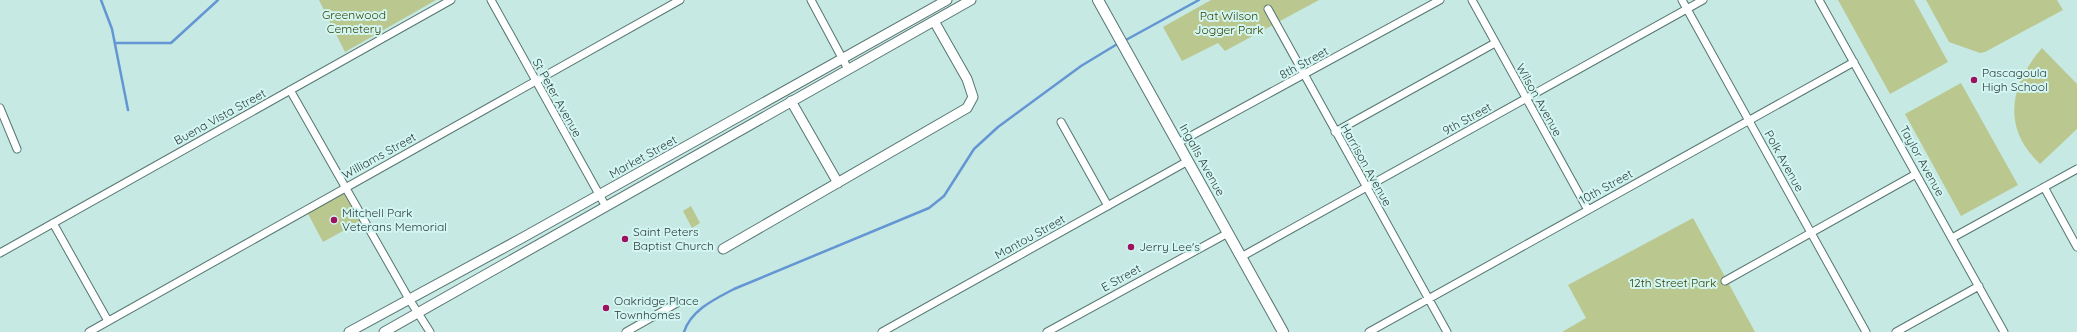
<svg xmlns="http://www.w3.org/2000/svg" width="2077" height="332" font-family="Quicksand,sans-serif">
  <rect width="100%" height="100%" fill="#c6e9e4"/>
  <path fill="#bac88f" d="M319,0H436L345,52Z
    M1211,0H1319L1225,51L1218,43L1182,61L1163,27Z
    M1838,0H1914L1948,62L1890,94Z
    M1926,0H2057L2063,10L1985,52L1980,53L1949,42Z
    M2042,48L2077,84V129L2040,164C2001,127 2010,85 2042,48Z
    M1961,83L2018,185L1961,216L1905,114Z
    M345,191L361,221L323,242L307,212Z
    M691,206L700,223L692,228L683,211Z
    M1693,218L1755,332H1562L1586,318L1568,285Z"/>
  <g fill="none" stroke-linecap="round" stroke-linejoin="round">
    <path stroke="#6496d3" stroke-width="2.5" d="M101,0L112,29L128,110
      M1124,41L1199,0
      M115,43H171L218,0
      M684,332C691,310 715,299 734,289L929,208L944,196L974,149L998,127L1081,66L1119,43"/>
    <g stroke="#567571" stroke-width="9">
      <path id="minor" d="M491,0L605,205
        M811,0L848,69
        M1472,0L1588,210
        M1682,0L1866,332
        M1819,0L2004,332
        M1268,9L1447,332
        M290,90L409,299L430,332
        M0,108L17,149
        M1061,122L1108,206
        M1335,132L1495,43
        M1178,143L1440,0
        M2044,187L2077,247
        M53,223L108,321
        M1952,238L2077,169
        M0,253L451,0
        M1241,257L1703,0
        M1725,281L1916,174
        M89,332L680,0
        M626,332L677,303
        M882,332L1188,161
        M1047,332L1228,233
        M1369,332L1854,62
        M1896,332L1979,286"/>
    </g>
    <g stroke="#567571" stroke-width="11">
      <path id="tertiary" d="M791,101L838,183
        M723,249L967,108L973,97L967,79L934,21
        M349,332L522,238L947,0
        M384,332L971,0"/>
    </g>
    <g stroke="#567571" stroke-width="12">
      <path id="secondary" d="M1098,0L1283,332"/>
    </g>
    <use href="#minor" stroke="#fff" stroke-width="7"/>
    <use href="#tertiary" stroke="#fff" stroke-width="9"/>
    <use href="#secondary" stroke="#fff" stroke-width="10"/>
  </g>
  <g fill="#9d115f" stroke="#d3f6f2" stroke-width="1.5">
    <circle cx="1974" cy="80" r="4"/>
    <circle cx="334" cy="220" r="4"/>
    <circle cx="625" cy="239" r="4"/>
    <circle cx="1131" cy="247" r="4"/>
    <circle cx="606" cy="308" r="4"/>
  </g>
  <g text-anchor="middle" stroke-width="4" stroke-linejoin="round" paint-order="stroke">
    <g font-size="12" fill="#374204" stroke="#d3f6f2">
      <text x="354" y="19">Greenwood<tspan x="354" dy="14">Cemetery</tspan></text>
      <text x="1229" y="20">Pat Wilson<tspan x="1229" dy="14">Jogger Park</tspan></text>
      <text x="1673" y="287">12th Street Park</text>
    </g>
    <g font-size="12" fill="#2f3d3b" stroke="#d3f6f2">
      <text transform="translate(1304 63) rotate(-29)" y="4">8th Street</text>
      <text transform="translate(557 98) rotate(61)" y="4">St Peter Avenue</text>
      <text transform="translate(1539 100) rotate(61)" y="4">Wilson Avenue</text>
      <text transform="translate(220 117) rotate(-29)" y="4">Buena Vista Street</text>
      <text transform="translate(1467 119) rotate(-29)" y="4">9th Street</text>
      <text transform="translate(379 156) rotate(-29)" y="4">Williams Street</text>
      <text transform="translate(643 157) rotate(-29)" y="4">Market Street</text>
      <text transform="translate(1202 160) rotate(61)" y="4">Ingalls Avenue</text>
      <text transform="translate(1784 161) rotate(61)" y="4">Polk Avenue</text>
      <text transform="translate(1922 161) rotate(61)" y="4">Taylor Avenue</text>
      <text transform="translate(1366 165) rotate(61)" y="4">Harrison Avenue</text>
      <text transform="translate(1606 187) rotate(-29)" y="4">10th Street</text>
      <text transform="translate(1030 237) rotate(-29)" y="4">Mantou Street</text>
      <text transform="translate(1121 278) rotate(-29)" y="4">E Street</text>
    </g>
    <g font-size="12" fill="#2f3d3b" stroke="#d3f6f2" text-anchor="start">
      <text x="1982" y="77">Pascagoula<tspan x="1982" dy="14">High School</tspan></text>
      <text x="342" y="217">Mitchell Park<tspan x="342" dy="14">Veterans Memorial</tspan></text>
      <text x="633" y="236">Saint Peters<tspan x="633" dy="14">Baptist Church</tspan></text>
      <text x="1139" y="251">Jerry Lee's</text>
      <text x="614" y="305">Oakridge Place<tspan x="614" dy="14">Townhomes</tspan></text>
    </g>
  </g>
</svg>
